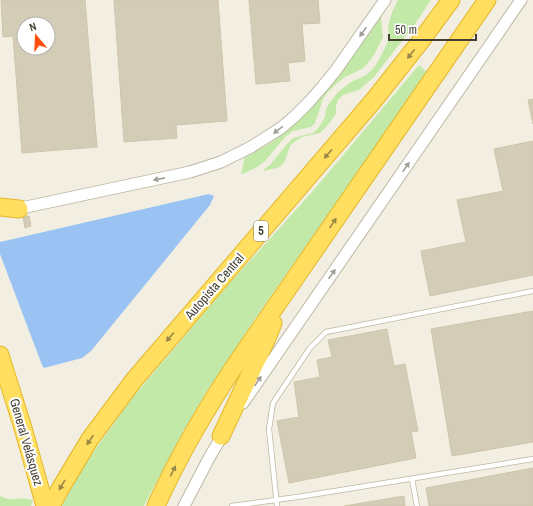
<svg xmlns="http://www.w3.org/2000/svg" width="533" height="506" font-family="'Archivo Narrow',sans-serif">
  <rect width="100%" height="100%" fill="#f2efe2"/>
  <path fill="#c3e9a8" d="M398,0H431L415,24L374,77L359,90L343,95L338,100L336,106V114L327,126L320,133L302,137L294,142L290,146L285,161L280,167L264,171L263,170L270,165L286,145L293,138L313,133L319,127L325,117L326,109L330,102L338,92L351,82L366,75L373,69L380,58L389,39L388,27L392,12Z
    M382,13L381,19L383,37L374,55L367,64L362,69L345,77L336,84L328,92L323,99L315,123L311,127L293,131L285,137L265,161L257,167L245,173L241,174L244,162V158L272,142L287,130Z
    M419,65L427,72L259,313L205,394L181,435L144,506H62L78,476L97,447L133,397L228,285L312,192Z
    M0,496C12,503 23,495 33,501L31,506H0Z"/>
  <path fill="#9ac3f3" d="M209,194L214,196L210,205L91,351L82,358L44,368L42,365L0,254V242Z"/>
  <path fill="#d3ccb7" stroke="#cfc5aa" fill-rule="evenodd" d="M1,0H85L97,147L22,153L13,36L3,37ZM24,24H48V48H24Z
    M114,0H218L227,121L176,125L177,138L124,142Z
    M249,0H318L320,23L302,24L305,61L288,63L290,81L256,84Z
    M533,99V124L528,100Z
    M533,141V275L430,296L421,251L466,242L457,200L503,191L494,149Z
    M29,216L31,226L25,228L23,217Z
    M533,311V442L452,456L431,329Z
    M387,329L394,366L405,364L418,431L411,432L416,458L289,483L277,421L299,417L294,382L320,377L317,360L332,357L328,340Z
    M533,468V506H429L426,488Z
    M404,496L405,506H344Z"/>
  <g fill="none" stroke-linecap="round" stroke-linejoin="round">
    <g stroke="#bdb8a4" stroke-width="6">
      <path id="service" d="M412,479L417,506
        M232,506L304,496L533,459
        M277,506L269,429L273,403L310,348L326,332L533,291"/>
    </g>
    <g stroke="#bdb8a4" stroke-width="13">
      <path id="tertiary" d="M12,210L190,172L221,162L251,147L281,128L294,117L309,102L323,86L336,70L385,0
        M243,403L521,0
        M184,506L209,458L225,431"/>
    </g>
    <g stroke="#e4b729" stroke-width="19">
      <path id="motorway" d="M0,207L19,209
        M0,355L23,428L45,506
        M221,436L267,338L273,323
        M51,506L60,489L90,439L134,380L374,100L420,42L451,0
        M156,506C179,455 207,407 238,361L487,0"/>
    </g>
    <use href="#service" stroke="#fff" stroke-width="4.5"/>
    <use href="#tertiary" stroke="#fff" stroke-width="11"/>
    <use href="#motorway" stroke="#ffde60" stroke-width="17"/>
  </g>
  <defs><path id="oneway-solid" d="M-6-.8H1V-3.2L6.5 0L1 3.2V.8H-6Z"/></defs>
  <g fill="#a19f98">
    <use href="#oneway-solid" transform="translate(363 32) rotate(125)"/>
    <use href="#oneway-solid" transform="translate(278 130) rotate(143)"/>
    <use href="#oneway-solid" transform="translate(406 167) rotate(-55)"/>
    <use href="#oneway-solid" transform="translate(159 179) rotate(169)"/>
    <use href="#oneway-solid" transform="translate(332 274) rotate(-55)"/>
    <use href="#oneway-solid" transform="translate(258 381) rotate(-56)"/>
  </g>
  <g fill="#988747">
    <use href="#oneway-solid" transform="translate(411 54) rotate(128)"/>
    <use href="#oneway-solid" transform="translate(328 154) rotate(131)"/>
    <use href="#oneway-solid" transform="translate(333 223) rotate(-56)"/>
    <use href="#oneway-solid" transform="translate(170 337) rotate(131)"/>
    <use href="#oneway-solid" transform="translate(90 440) rotate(124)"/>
    <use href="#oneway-solid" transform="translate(173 471) rotate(-63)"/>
    <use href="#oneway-solid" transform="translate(62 485) rotate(120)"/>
  </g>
  <g text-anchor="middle" stroke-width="4" stroke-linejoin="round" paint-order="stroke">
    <rect fill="#fff" stroke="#7b7970" stroke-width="1" x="254" y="221" width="14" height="20" rx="3"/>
    <g font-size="12" font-weight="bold" fill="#433f32">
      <text x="261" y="235">5</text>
    </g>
    <g font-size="13" fill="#433f32" stroke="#fff">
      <text transform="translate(214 286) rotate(-49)" y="5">Autopista Central</text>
      <text transform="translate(27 442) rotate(74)" y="5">General Velásquez</text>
    </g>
  </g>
  <g transform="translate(36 36) rotate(341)"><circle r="19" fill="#ffffff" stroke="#b4b2ad"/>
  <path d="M0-3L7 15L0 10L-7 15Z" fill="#ff4f0c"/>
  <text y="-6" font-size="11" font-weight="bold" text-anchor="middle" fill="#433f32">N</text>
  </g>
  <path d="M389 34v6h87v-6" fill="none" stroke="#433f32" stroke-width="2"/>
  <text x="395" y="34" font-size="12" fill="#433f32" stroke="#ffffff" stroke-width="3" paint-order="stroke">50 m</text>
</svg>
